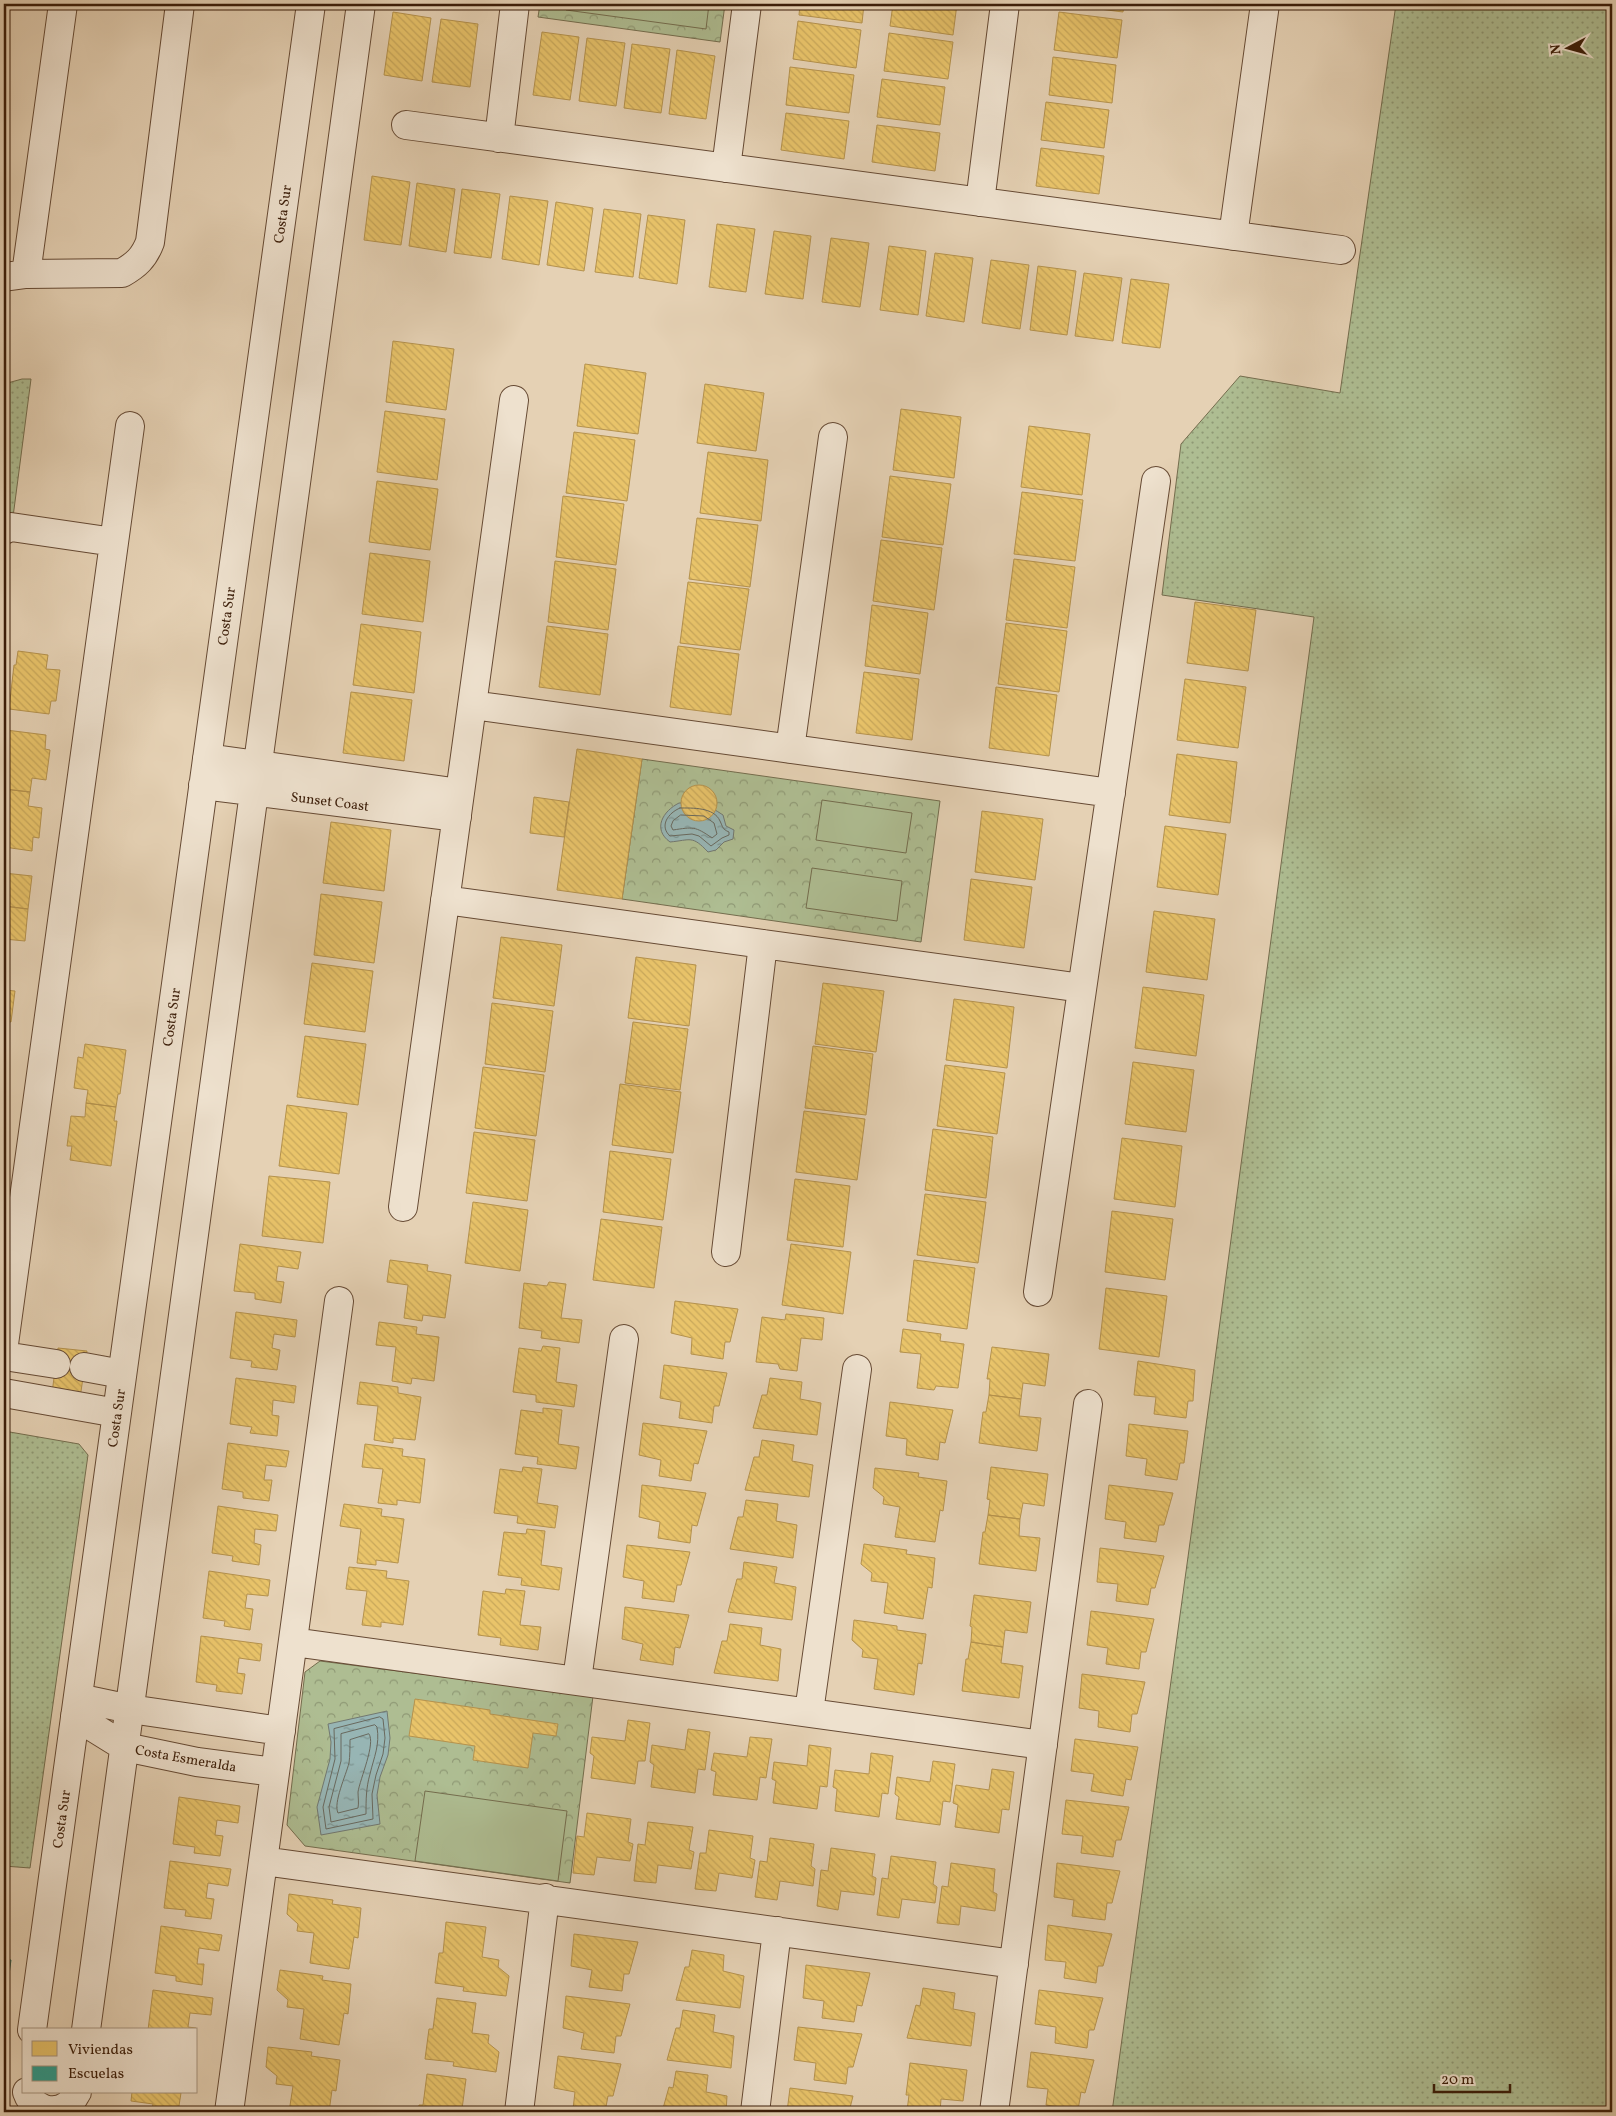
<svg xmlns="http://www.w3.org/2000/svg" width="1616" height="2116" font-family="Vollkorn,serif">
  <defs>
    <pattern id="grass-dots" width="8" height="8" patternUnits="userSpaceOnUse" patternTransform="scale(1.25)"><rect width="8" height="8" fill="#aebd92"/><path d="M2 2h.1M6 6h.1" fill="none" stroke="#8f9975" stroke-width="1.8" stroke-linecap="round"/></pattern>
    <pattern id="park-crowns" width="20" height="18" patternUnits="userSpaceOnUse" patternTransform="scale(1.25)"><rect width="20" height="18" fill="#aebd92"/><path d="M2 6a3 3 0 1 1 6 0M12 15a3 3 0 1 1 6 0" fill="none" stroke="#8f9975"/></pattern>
    <pattern id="water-ripples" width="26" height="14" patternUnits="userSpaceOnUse" patternTransform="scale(1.25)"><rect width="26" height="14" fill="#97b5b4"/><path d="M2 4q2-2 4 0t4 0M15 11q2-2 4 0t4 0" fill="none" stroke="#7c9391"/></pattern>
    <pattern id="homes-back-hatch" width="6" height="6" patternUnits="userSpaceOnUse" patternTransform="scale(1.25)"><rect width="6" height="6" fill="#e9c46a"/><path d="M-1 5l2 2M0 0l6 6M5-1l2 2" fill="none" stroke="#c9a85b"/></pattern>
    <pattern id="schools-back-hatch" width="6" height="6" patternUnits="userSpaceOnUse" patternTransform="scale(1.25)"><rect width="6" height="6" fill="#2a9d8f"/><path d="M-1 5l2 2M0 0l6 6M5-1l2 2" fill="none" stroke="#257f73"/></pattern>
  </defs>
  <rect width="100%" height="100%" fill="#e5d1b4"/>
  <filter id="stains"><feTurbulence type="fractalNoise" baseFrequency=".004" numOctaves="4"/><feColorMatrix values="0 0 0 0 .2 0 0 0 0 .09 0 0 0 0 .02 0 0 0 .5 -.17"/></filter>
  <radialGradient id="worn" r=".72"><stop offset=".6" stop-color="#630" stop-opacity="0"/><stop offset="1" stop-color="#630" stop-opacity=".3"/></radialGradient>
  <path fill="url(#grass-dots)" stroke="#746d4e" d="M1396,4H1612V2112H1112L1214,1367L1314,617L1162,595L1181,444L1240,376L1340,393Z
    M22,379H31L4,586V384Z
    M4,1431L79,1444L88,1455L30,1868L4,1866Z"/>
  <path fill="url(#park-crowns)" stroke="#746d4e" d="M540,4H725L720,42L538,17Z
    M642,759L940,801L921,942L622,899Z
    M320,1661L593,1696L570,1883L305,1846L287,1825L305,1672Z"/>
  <path fill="#aebd92" stroke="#746d4e" d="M567,4H709L706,29L566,10Z
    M822,800L912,813L906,853L816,840Z
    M812,868L902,881L897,921L806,908Z
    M425,1791L567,1811L558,1881L415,1861Z"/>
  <path fill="url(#water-ripples)" stroke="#727870" d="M679,803C698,803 707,804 723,815L726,826L734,830L733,839L724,842L716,850L708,852C692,835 691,840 670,842C652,829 663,811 679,803Z
    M387,1711L390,1738L388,1755L380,1777L377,1795L380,1824L321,1835L317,1807L330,1759L331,1742L328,1724Z"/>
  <path fill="url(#homes-back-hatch)" stroke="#b5924d" d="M800,4H864L862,23L799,15Z
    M893,4H957L953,35L890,26Z
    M1060,4H1124L1123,12Z
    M393,12L431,18L422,81L384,75Z
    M1059,12L1122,20L1117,58L1054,50Z
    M441,19L478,24L470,87L432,82Z
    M798,21L861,30L856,68L793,59Z
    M542,32L579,37L570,100L533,95Z
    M889,33L953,42L948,79L884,71Z
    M587,38L625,43L616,106L579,101Z
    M632,44L670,49L661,113L624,108Z
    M677,50L715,56L706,119L669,114Z
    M1053,57L1116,65L1112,103L1049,95Z
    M790,67L854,75L849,113L786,105Z
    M882,79L945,87L940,125L877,117Z
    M1046,102L1109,110L1104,148L1041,140Z
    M786,113L849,121L844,159L781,150Z
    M877,125L940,133L935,171L872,162Z
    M1041,148L1104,156L1099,194L1036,186Z
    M372,176L410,182L401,245L364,240Z
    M417,183L455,189L446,252L409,246Z
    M462,189L500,194L491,258L454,253Z
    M510,196L548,201L539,265L502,259Z
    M556,202L593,208L584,271L547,265Z
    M604,209L641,214L633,277L595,272Z
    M648,215L685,220L677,284L639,278Z
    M717,224L755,229L746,292L709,287Z
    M774,231L811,236L803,299L765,294Z
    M831,238L869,243L860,307L822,302Z
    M889,246L926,251L918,315L880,310Z
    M935,253L973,258L964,322L926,316Z
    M991,260L1029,265L1020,329L982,323Z
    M1038,266L1076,271L1067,335L1030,330Z
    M1084,273L1122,278L1113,341L1075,336Z
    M1131,279L1169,284L1160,348L1122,343Z
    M393,341L454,349L446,410L386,402Z
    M585,364L646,373L638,434L577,426Z
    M705,384L764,393L756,451L697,443Z
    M901,409L961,417L954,478L893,470Z
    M385,411L445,419L437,480L377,472Z
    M1029,426L1090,434L1082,495L1021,487Z
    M574,432L635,440L627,501L566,493Z
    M708,452L768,460L761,521L700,513Z
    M890,476L951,484L943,545L882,537Z
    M377,481L438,489L430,550L369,542Z
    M1022,492L1083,500L1075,561L1014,554Z
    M563,496L624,504L616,565L556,557Z
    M697,518L758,525L750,587L689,579Z
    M881,540L942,548L934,610L873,601Z
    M370,553L430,561L423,622L362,614Z
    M1014,559L1075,567L1067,628L1006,620Z
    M555,561L616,569L608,630L548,622Z
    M688,582L749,589L740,650L680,643Z
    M1195,602L1256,610L1248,671L1187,663Z
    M872,605L928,613L920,674L865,666Z
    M1006,623L1067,631L1059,692L998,684Z
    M361,624L421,632L414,693L353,685Z
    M547,626L608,634L600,695L539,687Z
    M678,646L739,654L731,715L670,707Z
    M18,651L48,655L46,669L60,670L56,701H51L49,714L9,709L14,665H16Z
    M864,672L919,679L912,740L856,733Z
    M1185,679L1246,687L1238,748L1177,740Z
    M996,687L1057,695L1049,756L989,748Z
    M351,692L412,700L404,761L343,753Z
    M6,730L46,735L45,749L50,750L46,780L32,778L30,792L4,789V746Z
    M577,749L642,759L622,899L557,890Z
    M1177,754L1237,762L1230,823L1169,815Z
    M681 803a18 18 0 1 1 36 0a18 18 0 1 1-36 0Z
    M4,789L30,792L28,806L42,808L39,838L33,837L32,851L4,847Z
    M534,797L569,802L564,837L530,833Z
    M982,811L1043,819L1035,880L975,872Z
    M331,822L391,830L384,891L323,883Z
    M1165,826L1226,834L1218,895L1157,887Z
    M4,873L32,876L28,909L4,906Z
    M971,879L1032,887L1024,948L964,940Z
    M321,894L382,902L374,963L314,955Z
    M4,906L28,909L25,941L4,939Z
    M1154,911L1215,919L1207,980L1146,972Z
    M501,937L562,945L554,1006L493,998Z
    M636,957L696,965L689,1026L628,1018Z
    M312,963L373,971L365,1032L304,1024Z
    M823,983L884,991L876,1052L815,1044Z
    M1143,987L1204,995L1196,1056L1135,1048Z
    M4,990L15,991L11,1022L4,1021Z
    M954,999L1014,1007L1007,1068L946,1060Z
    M492,1003L553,1011L545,1072L485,1064Z
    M633,1022L688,1029L680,1090L625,1083Z
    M305,1036L366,1044L358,1105L297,1097Z
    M85,1044L126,1050L120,1094H118L116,1107L86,1103L88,1090L74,1088L78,1057L83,1058Z
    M813,1046L873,1054L866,1115L805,1108Z
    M4,1048L8,1049L4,1079Z
    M1133,1062L1194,1070L1186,1132L1125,1124Z
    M945,1065L1005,1073L997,1134L937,1126Z
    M483,1067L544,1075L536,1136L475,1128Z
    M620,1084L681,1092L673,1153L612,1145Z
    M86,1103L116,1107L114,1121H117L111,1166L70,1160L72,1146H67L71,1116L85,1117Z
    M287,1105L347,1113L339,1174L279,1166Z
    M804,1111L865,1119L857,1180L796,1172Z
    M933,1129L993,1137L986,1198L925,1190Z
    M474,1132L535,1140L527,1201L466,1193Z
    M1122,1138L1182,1146L1175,1207L1114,1199Z
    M610,1151L671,1159L663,1220L603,1212Z
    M269,1176L330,1182L323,1243L262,1236Z
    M795,1179L850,1186L843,1247L787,1240Z
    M925,1194L986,1202L978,1263L917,1255Z
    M473,1202L528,1210L520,1271L465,1263Z
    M1112,1211L1173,1219L1165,1280L1105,1272Z
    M601,1219L662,1227L654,1288L593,1280Z
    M240,1244L301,1252L298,1269L278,1266L276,1281L284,1282L281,1303L255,1299V1293L234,1291Z
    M791,1244L851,1252L843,1314L782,1305Z
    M390,1260L428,1265L427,1271L451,1275L445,1318L423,1315L422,1321L404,1318L408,1285L387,1282Z
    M914,1260L975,1268L967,1329L907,1321Z
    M549,1282L566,1284L561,1318L582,1320L579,1343L541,1338L542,1331L519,1328L524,1283L547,1286Z
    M1106,1288L1167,1296L1159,1357L1099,1349Z
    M675,1301L738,1309L730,1342H725L723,1359L691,1354L692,1338L671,1333Z
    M236,1312L297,1320L295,1337L274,1334L272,1348L280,1350L277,1370L251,1367L252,1361L230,1358Z
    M786,1314L824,1318L822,1340L801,1338L797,1371L780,1369L778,1364L756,1362L762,1317L785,1320Z
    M379,1322L417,1327L416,1334L439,1337L434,1381L412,1378L411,1384L392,1381L396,1347L376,1345Z
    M903,1329L941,1334L940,1341L964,1344L958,1388L936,1386L934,1390L917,1388L921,1354L900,1352Z
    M543,1346L560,1348L556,1382L577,1385L574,1407L536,1402V1395L513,1392L519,1348L541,1351Z
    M992,1347L1049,1354L1045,1386L1023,1383L1021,1399L989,1395L990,1379H987Z
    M58,1348L87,1351L80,1398L52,1393Z
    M1138,1361L1195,1370L1193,1401H1188L1186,1418L1154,1414L1156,1397L1134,1395Z
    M664,1365L727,1373L719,1406H714L712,1423L679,1418L681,1402L660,1398Z
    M236,1378L296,1386L294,1403L273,1400L272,1415L279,1416L277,1436L250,1433L252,1427L230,1424Z
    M770,1378L802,1382L800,1399L821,1403L817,1435L753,1428L762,1395H767Z
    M360,1382L398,1387V1393L421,1397L415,1440L393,1438V1443L374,1440L378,1406L357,1404Z
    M989,1395L1021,1399L1019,1416L1041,1418L1037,1451L979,1443L983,1412H986Z
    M890,1402L953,1410L945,1443L940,1442L938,1460L906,1455L907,1439L886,1436Z
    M543,1408L562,1410L558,1444L579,1447L576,1469L537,1464L538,1457L515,1454L521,1410L543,1413Z
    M643,1423L707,1431L698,1464L694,1463L691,1481L659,1476L661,1460L639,1455Z
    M1129,1424L1188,1431L1184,1463H1180L1177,1480L1145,1475L1147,1459L1126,1456Z
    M762,1440L794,1445L792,1461L813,1465L809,1497L745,1490L754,1457H759Z
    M228,1443L289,1451L286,1467L266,1465L264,1480H272L269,1501L243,1498V1492L222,1489Z
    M365,1444L403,1449L402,1456L425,1459L420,1503L397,1500V1505L378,1503L383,1469L362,1467Z
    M523,1467L542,1469L537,1503L558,1506L555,1528L517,1523L518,1516L494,1513L500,1469L522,1472Z
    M991,1467L1048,1474L1044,1506L1023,1503L1020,1519L988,1515L990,1500L987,1499Z
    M875,1468L919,1473L918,1477L947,1481L943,1511L940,1510L935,1542L895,1537L900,1507L883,1504L884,1497L873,1488Z
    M642,1485L706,1493L697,1526L692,1525L690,1543L658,1538L660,1522L639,1517Z
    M1109,1485L1173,1493L1164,1525H1159L1156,1542L1124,1538L1126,1522L1105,1519Z
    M746,1500L778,1504L776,1521L797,1525L793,1558L730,1549L738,1517H743Z
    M344,1504L382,1509L381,1516L404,1519L398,1563L376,1560V1565L357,1563L361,1529L340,1526Z
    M218,1506L278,1515L276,1531L255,1529L254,1543L261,1545L259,1565L232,1561L233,1556L212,1553Z
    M988,1515L1020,1519L1019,1536L1040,1538L1036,1571L979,1564L983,1532H985Z
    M527,1529L545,1531L541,1565L562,1568L559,1590L521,1585L522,1578L498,1575L504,1532L526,1534Z
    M864,1544L907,1550L906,1554L935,1558L932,1588L928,1587L923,1619L884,1613L888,1583L871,1581L872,1573L861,1564Z
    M627,1545L690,1552L681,1585H677L674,1602L642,1598L644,1581L623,1577Z
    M1100,1548L1164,1556L1155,1588H1151L1148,1605L1116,1601L1118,1584L1097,1582Z
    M744,1562L777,1567L774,1583L796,1587L792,1620L728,1612L737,1579H742Z
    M349,1567L387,1571L386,1578L409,1581L403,1625L381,1622V1627L362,1625L367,1591L346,1589Z
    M209,1571L270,1580L268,1596L247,1594L245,1608L253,1609L250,1630L224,1626L225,1621L203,1618Z
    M506,1589L525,1591L520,1625L541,1627L538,1650L500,1645L501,1638L478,1635L483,1591L505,1594Z
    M974,1595L1031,1602L1027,1633L1005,1630L1003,1647L971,1642L972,1627L970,1626Z
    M625,1607L689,1615L680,1648L675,1647L673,1665L640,1660L643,1644L622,1639Z
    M1091,1611L1154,1619L1146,1652H1141L1139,1669L1106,1664L1108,1648L1087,1645Z
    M854,1620L897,1626V1630L926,1634L922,1664L918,1663L914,1695L874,1689L878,1659L862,1657L863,1650L852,1640Z
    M730,1624L762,1628L760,1645L781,1649L778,1681L714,1673L722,1641H727Z
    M201,1636L262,1644L260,1661L239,1658L237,1673L245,1674L242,1694L216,1691L217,1685L196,1682Z
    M971,1642L1003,1647L1001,1663L1023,1666L1019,1698L962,1691L966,1659H968Z
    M1082,1674L1145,1682L1137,1714H1132L1130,1732L1098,1727L1099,1711L1079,1708Z
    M415,1699L490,1710V1714L558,1724L556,1736L533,1733L528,1768L473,1760L475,1746L409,1736Z
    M628,1720L650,1723L645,1761H638L635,1784L591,1778L594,1756L590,1753L592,1737L625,1741Z
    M688,1729L710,1732L705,1770L698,1769L695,1793L651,1787L654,1765L650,1762L652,1745L685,1750Z
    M750,1737L772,1739L766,1778L760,1777L757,1800L713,1795L716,1772L711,1770L714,1753L747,1757Z
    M1075,1739L1138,1747L1131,1780L1126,1779L1123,1796L1091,1791L1094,1774L1071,1771Z
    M809,1745L831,1748L827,1787L820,1786L817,1809L773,1803L776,1781L772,1779L774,1762L807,1766Z
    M871,1753L893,1756L888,1794L882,1793L879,1817L835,1811L837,1789L833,1787L835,1770L869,1774Z
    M933,1761L955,1764L950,1802L943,1801L940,1825L896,1819L899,1797L895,1794L897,1777L930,1782Z
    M992,1769L1014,1772L1009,1810L1002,1809L999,1833L955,1827L958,1805L953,1803L956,1785L989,1790Z
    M179,1797L240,1806L238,1823L217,1820L215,1835L223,1836L220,1856L194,1853L195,1847L173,1844Z
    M1066,1800L1129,1807L1121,1840H1116L1113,1857L1081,1853L1083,1836L1062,1834Z
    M587,1813L631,1819L628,1842L633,1844L630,1861L597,1857L594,1875L573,1873L577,1836L584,1837Z
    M648,1822L693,1827L689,1850L694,1852L691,1869L658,1865L656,1883L634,1881L638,1844L645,1845Z
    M709,1830L753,1836L750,1858L755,1860L752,1878L719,1873L716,1891L695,1889L700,1853H706Z
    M770,1838L814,1844L811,1866L815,1869L813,1886L780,1881L777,1900L755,1897L760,1861L767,1862Z
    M831,1848L875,1854L872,1876L876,1878L874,1895L841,1891L838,1910L817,1906L821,1870L828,1871Z
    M891,1856L936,1862L933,1884L937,1887L935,1903L902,1899L899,1918L877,1915L882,1878L888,1879Z
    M170,1861L231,1869L228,1886L208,1883L206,1898L214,1899L211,1919L185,1916L186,1910L164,1908Z
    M951,1863L995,1869L993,1892L997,1894L995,1911L961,1906L959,1925L937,1923L942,1886L948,1887Z
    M1057,1863L1120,1871L1112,1903H1107L1105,1920L1072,1916L1074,1900L1054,1897Z
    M289,1894L333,1900L332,1904L361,1908L358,1938L354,1937L349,1969L310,1963L314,1933L297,1931L298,1924L287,1914Z
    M446,1922L486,1927L482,1957L499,1960L498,1967L509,1976L506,1996L463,1991L464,1987L435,1983L439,1953H443Z
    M1048,1925L1112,1934L1103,1966H1098L1096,1983L1064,1978L1066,1962L1045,1960Z
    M161,1926L222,1935L219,1951L199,1948L197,1964H204L202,1985L176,1981V1976L155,1973Z
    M574,1934L638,1942L629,1974H624L622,1991L589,1987L592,1970L571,1966Z
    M692,1950L724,1955L723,1971L744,1976L740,2008L676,2000L685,1967H689Z
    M806,1965L870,1973L862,2006L857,2005L854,2022L822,2018L824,2001L803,1998Z
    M280,1970L323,1976L322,1980L351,1984L348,2014L344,2013L339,2045L300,2039L304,2009L287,2007L288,2000L277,1990Z
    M923,1988L955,1993L953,2009L975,2013L971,2046L907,2038L916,2005L920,2006Z
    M153,1990L213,1998L211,2015L190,2013L188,2027L196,2028V2030H148Z
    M1039,1990L1103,1998L1094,2030H1089L1087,2048L1055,2043L1056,2027L1035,2024Z
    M566,1996L630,2004L621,2036H616L614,2053L581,2049L584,2033L563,2028Z
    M437,1998L476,2003L472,2033L489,2035L488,2043L499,2052L496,2072L453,2066L454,2062L425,2059L429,2029H433Z
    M683,2010L715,2015L713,2032L734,2036L731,2068L667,2060L676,2028H680Z
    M798,2027L862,2034L853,2067H848L846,2084L814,2080L816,2063L794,2060Z
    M268,2047L312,2052L311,2056L340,2060L336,2091L332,2090L329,2112H289L293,2086L276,2084L277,2076L266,2067Z
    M1031,2052L1094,2060L1085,2093L1081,2092L1078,2110L1046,2105L1048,2089L1027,2087Z
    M558,2056L621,2064L613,2096H608L605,2112L573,2109L575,2092L554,2088Z
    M910,2063L967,2070L963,2101L941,2099L940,2112L907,2111L909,2095H906Z
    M676,2071L708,2075L706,2092L727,2096L726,2112H662L669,2087L673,2088Z
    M427,2074L466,2079L462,2109L479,2112H418L419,2105H423Z
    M790,2088L853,2096L849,2112H787Z
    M132,2092L181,2093L178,2112L152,2110L153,2104L131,2101Z"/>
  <path fill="url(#schools-back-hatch)" stroke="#2f7767" d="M4,1959L11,1960L4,2012Z"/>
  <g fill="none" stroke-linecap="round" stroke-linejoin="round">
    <path stroke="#69695e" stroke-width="1" d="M680,808C692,808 714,807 720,821C723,827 722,829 729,832V835L722,838L711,846L699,836L692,834L670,836C659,826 668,813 680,808Z
      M681,815L704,816L714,823L717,834L712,838C695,826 693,827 673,830L671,826L673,821Z
      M380,1717L383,1719L385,1738L383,1754L376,1775L372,1794L373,1819L326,1829L323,1807L335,1759L334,1729Z
      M375,1725L377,1727C380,1745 374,1757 370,1774C366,1788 366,1800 366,1814L331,1822L329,1807L341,1761V1734Z
      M369,1734C376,1743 360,1779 358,1792C358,1797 359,1803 358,1808L338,1813C333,1803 346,1775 349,1763C350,1756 350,1747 350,1740Z"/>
    <g stroke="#664a34" stroke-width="30">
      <path id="minor" d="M406,125L1341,250
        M499,138L515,4
        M726,168L747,4
        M980,202L1005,4
        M1233,236L1265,4
        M26,274L63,4
        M4,277L26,274L122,273C136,265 144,258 150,242L180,4
        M4,530L11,527L114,542
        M472,705L1111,793
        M790,749L833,437
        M207,758L460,793
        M203,785L457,817
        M445,900L1082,988
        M403,1207L514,400
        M726,1252L763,944
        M1038,1292L1156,481
        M4,1344L130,426
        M4,1356L56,1364
        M84,1367L122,1374
        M4,1393L117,1413
        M293,1642L1043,1745
        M577,1680L624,1339
        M78,1698L130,1709L281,1731
        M809,1712L857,1369
        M75,1716L125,1747L197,1762L275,1772
        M263,1861L1014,1964
        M32,2030L311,4
        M86,2030L361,4
        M27,2092C33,2109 53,2116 68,2105C72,2102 74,2096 77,2092
        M229,2112L339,1301
        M519,2112L545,1898
        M755,2112L777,1931
        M994,2112L1088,1404"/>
    </g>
    <use href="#minor" stroke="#eee1ce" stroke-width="28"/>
  </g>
  <g text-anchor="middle" stroke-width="5" stroke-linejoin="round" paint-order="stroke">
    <g font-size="14" fill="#3b1d09" stroke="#eee1ce">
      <text transform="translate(282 214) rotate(-82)" y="5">Costa Sur</text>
      <text transform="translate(226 616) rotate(-82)" y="5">Costa Sur</text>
      <text transform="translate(330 801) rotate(7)" y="5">Sunset Coast</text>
      <text transform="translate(171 1017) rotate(-82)" y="5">Costa Sur</text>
      <text transform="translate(116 1418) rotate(-82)" y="5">Costa Sur</text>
      <text transform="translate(186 1758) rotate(10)" y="5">Costa Esmeralda</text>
      <text transform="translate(61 1819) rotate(-82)" y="5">Costa Sur</text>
    </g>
  </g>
  <rect width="1616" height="2116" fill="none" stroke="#e5d1b4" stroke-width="20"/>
  <rect x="5" y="5" width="1606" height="2106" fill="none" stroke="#3b1d09" stroke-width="2.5"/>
  <rect x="10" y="10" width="1596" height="2096" fill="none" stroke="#3b1d09"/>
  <rect x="22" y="2028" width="175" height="65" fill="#eee1ce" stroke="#a6937f"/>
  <rect x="32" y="2041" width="25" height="15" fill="#e9c46a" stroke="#a6937f"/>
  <text x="68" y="2054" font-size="15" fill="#3b1d09">Viviendas</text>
  <rect x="32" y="2066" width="25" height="15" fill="#2a9d8f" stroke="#a6937f"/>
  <text x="68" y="2078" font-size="15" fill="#3b1d09">Escuelas</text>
  <g transform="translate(1568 48) rotate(264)" stroke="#eee1ce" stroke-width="4" paint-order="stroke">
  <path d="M0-4L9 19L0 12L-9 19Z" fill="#3b1d09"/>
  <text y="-8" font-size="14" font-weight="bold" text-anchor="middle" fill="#3b1d09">N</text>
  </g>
  <path d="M1434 2084v8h76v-8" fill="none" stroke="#3b1d09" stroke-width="2.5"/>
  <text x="1441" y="2084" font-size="15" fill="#3b1d09" stroke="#eee1ce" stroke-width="4" paint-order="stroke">20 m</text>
  <rect width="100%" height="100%" filter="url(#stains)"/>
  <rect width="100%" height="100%" fill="url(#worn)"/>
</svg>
